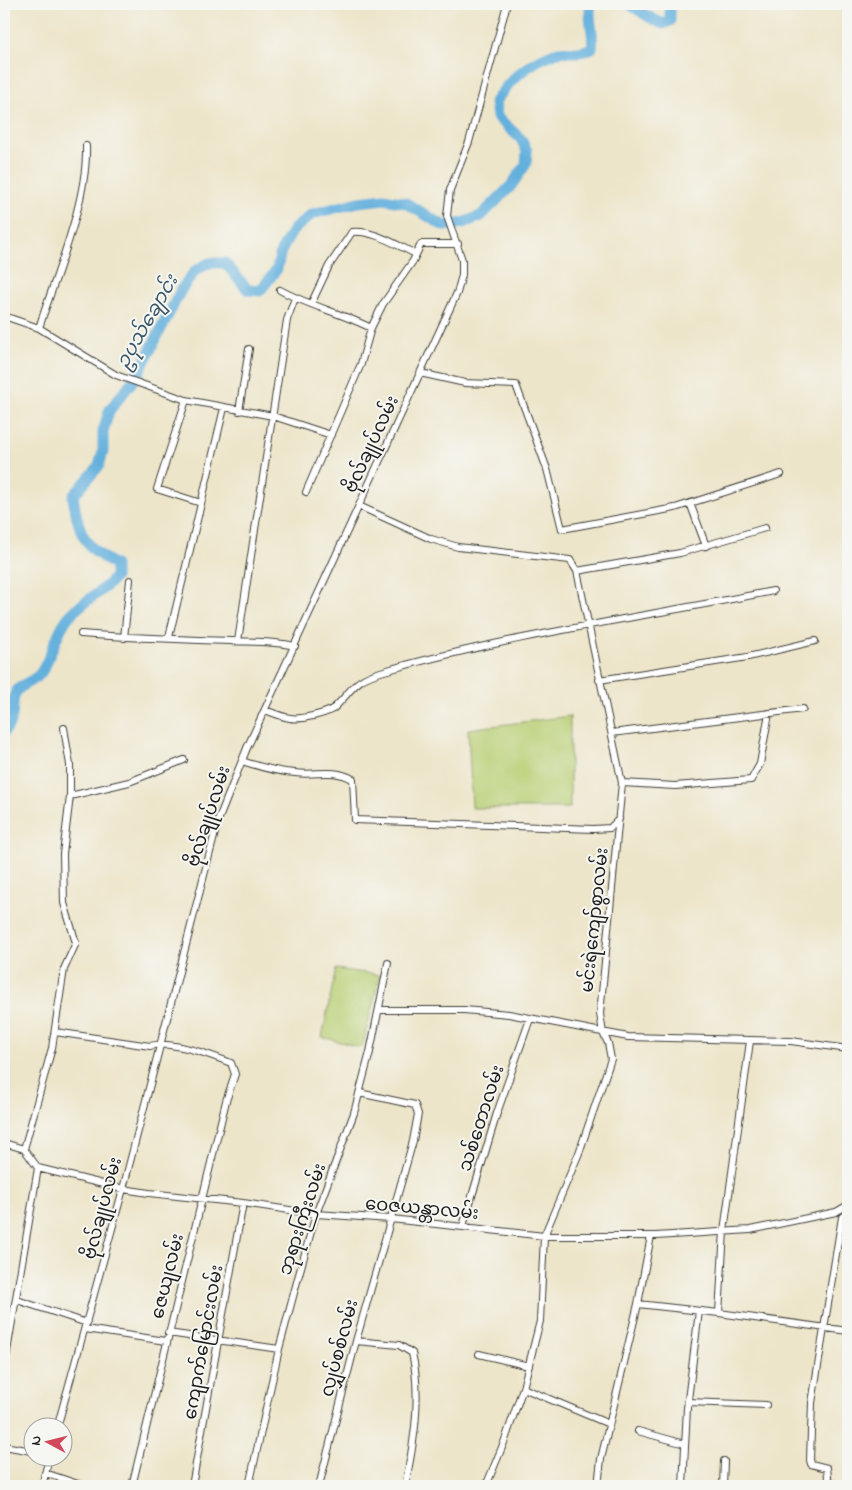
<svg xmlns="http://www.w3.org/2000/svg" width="852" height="1490" font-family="'Indie Flower','Noto Sans Myanmar',sans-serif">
  <rect width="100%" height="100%" fill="#f6f6f2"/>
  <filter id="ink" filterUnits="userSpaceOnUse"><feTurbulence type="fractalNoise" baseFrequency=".02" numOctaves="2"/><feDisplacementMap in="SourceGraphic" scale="10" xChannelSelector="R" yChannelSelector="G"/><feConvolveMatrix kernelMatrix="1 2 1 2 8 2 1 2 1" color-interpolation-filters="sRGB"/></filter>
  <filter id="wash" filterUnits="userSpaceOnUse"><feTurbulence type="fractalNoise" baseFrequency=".0096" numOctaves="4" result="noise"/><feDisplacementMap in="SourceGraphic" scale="20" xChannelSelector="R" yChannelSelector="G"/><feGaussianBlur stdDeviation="1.12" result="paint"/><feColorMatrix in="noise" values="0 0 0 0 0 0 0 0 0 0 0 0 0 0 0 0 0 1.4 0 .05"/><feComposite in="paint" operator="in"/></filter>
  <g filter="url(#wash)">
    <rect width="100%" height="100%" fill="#ede5c9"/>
    <path fill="#b8cf73" stroke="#6a7648" d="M570,716V808H472L468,729Z
      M336,969L380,975L362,1048L322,1037Z"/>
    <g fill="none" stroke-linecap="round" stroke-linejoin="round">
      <path stroke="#64b0dd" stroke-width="11" d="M629,4L649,17L663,24L670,21V4
        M4,732C18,715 9,704 16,692C21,684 31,682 38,676C51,663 55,629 73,612C87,599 103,592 115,577V565C83,547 78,531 73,496L99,466L103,452V432L109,411L138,374L181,290L195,271L209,263H225L248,290L260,291L277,269L281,251L293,230L312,214L359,202L384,199L406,203L444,226L463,223L481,216L511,186L526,164L527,151L521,139L497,117L495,102C509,80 530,62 555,53C567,48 574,57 592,48C595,31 587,20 591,4"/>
    </g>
  </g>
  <g filter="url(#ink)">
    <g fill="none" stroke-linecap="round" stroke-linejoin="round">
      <g stroke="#3b3a36" stroke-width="8">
        <path id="street" d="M86,146C88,201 56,274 39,328L116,375L186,400L273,416L331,435
          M280,290C309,306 342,313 371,328
          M311,304L329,266L352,232C372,229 398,246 416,254
          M4,316L39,328
          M420,373L465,383L516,385L547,469L562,529L675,508L781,474
          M186,400L157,489L201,503
          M239,411L249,349
          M306,492L361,364L371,328L383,304L413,261L421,244H458
          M690,503L706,546
          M359,506L431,539L458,547L570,560L577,571L622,783L600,1014L603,1033L608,1043L611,1059L579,1153L544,1236L540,1321L523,1388L505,1440L486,1486
          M577,571L680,553L765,528
          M81,634C131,638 180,639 230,641C252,642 273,641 295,646
          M169,637L224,408
          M124,638L130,580
          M238,641L287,320L295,298
          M599,680L748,657L815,641
          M265,710C273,713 282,717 290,718C300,720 326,714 334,708C355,688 352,680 384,671C512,635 643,617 773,591
          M612,733L803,709
          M242,761C260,767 277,772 295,773C318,776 331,768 353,779L355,820L593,829L610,828L619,819
          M622,783L675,786L751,780L760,764L769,713
          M70,796L129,782L184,760
          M379,1010H464L509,1014L628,1037L791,1041L848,1049
          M55,1032L150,1046C171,1040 211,1055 231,1063L235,1074L226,1101L132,1486
          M4,1143L24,1149L38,1168L123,1189L149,1193L243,1203L316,1214L391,1219L544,1236H656L750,1230L836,1212L848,1205
          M24,1149L52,1048L64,969L76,943L64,903L63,854L70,796V765L64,728
          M463,1226L497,1113L530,1019
          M17,1300L87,1323
          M638,1304L719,1313L724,1231L750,1041
          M719,1313L848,1331
          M85,1329L166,1341
          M168,1333L279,1349
          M356,1341L399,1345L412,1353C422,1396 414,1443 405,1486
          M479,1354L529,1366
          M4,1369L38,1168
          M523,1388L609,1424
          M688,1402L766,1405
          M57,1428L123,1189L218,821L247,748L457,293L462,275V260L447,216L450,190L469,142L507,4
          M638,1431L685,1444
          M4,1446L32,1451
          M45,1473L84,1486
          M42,1486L49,1458
          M192,1486L243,1203
          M249,1486L279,1349L298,1278L316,1214L354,1113L370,1052L388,963
          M319,1486L356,1341L413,1141L418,1114L415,1105L359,1093
          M598,1486L601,1459L638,1304L651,1236
          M683,1486L687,1408L699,1311
          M723,1486L724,1461
          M829,1486L827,1468L811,1464L810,1460L812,1403L842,1217L848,1213"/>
      </g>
      <use href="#street" stroke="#fff" stroke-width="6"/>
    </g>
  </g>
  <g text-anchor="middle" stroke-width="4" stroke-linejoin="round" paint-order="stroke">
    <g font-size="18" fill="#1c1c1c" stroke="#f6f6f2">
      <text transform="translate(371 444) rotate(-65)" y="6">ဗိုလ်ချုပ်လမ်း</text>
      <text transform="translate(208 816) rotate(-72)" y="6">ဗိုလ်ချုပ်လမ်း</text>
      <text transform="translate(594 920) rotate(-84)" y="6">မင်းရဲကျော်စွာလမ်း</text>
      <text transform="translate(481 1118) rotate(-72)" y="6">သစ်တောလမ်း</text>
      <text transform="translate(102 1208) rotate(-75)" y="6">ဗိုလ်ချုပ်လမ်း</text>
      <text transform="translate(422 1208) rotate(5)" y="6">ဝေဇယန္တာလမ်း</text>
      <text transform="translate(302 1219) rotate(-72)" y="6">ဘုရားကြီးလမ်း</text>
      <text transform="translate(167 1276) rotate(-76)" y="6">ဇေယျလမ်း</text>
      <text transform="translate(203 1342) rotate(-80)" y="6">ကျောက်မြောင်းလမ်း</text>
      <text transform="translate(339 1348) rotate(-75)" y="6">လျှပ်စစ်လမ်း</text>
    </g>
    <g font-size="19" font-style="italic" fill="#395769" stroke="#f6f6f2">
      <text transform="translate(146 321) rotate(-60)" y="7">ဥပုသ်ချောင်း</text>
    </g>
  </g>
  <rect width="852" height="1490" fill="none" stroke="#f6f6f2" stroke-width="20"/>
  <g transform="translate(48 1442) rotate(277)"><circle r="24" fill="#f6f6f2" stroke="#9f9f9c"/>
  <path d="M0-4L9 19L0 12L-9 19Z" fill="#d1495b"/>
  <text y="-8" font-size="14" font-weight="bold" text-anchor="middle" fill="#1c1c1c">N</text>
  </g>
</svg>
